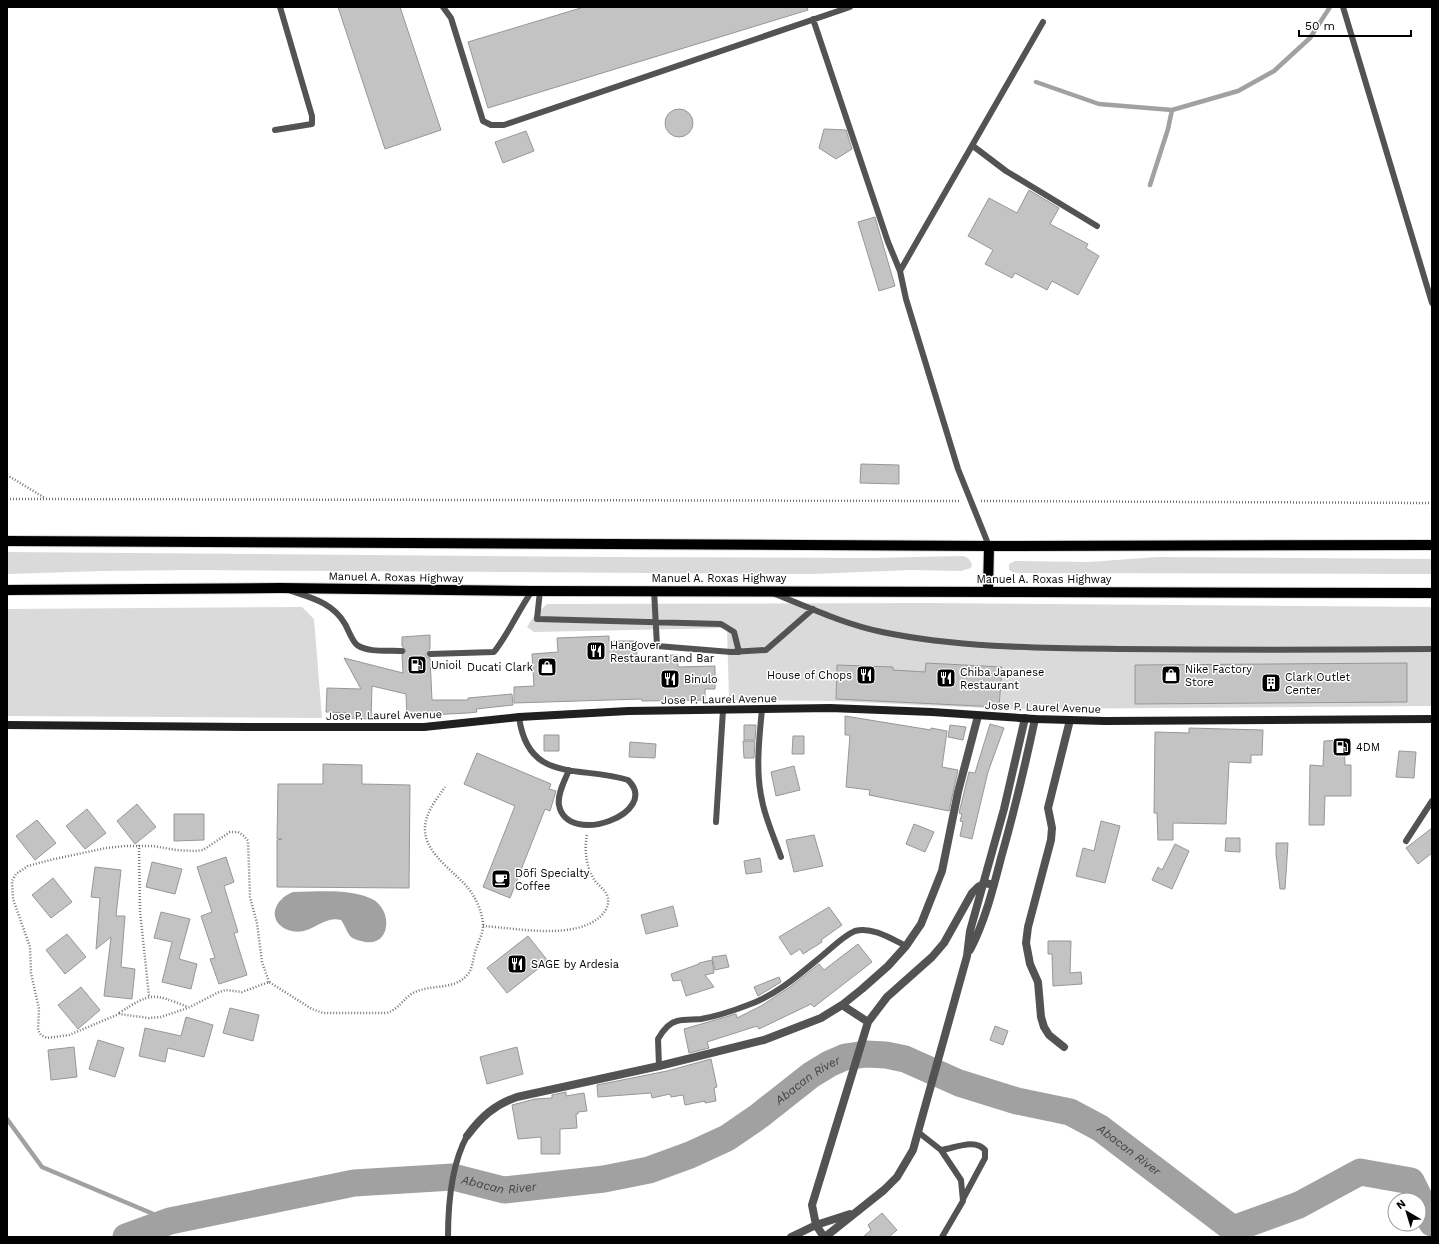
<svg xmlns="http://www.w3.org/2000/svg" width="1439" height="1244" font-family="'Work Sans',sans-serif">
  <rect width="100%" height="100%" fill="#fff"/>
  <path fill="#dadada" d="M7,552L607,557L872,558L963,556L968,558L972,564L971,568L961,571L910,570L813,574L194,570L102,571L7,574Z
    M1157,557L1432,559V574L1016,573L1012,572L1009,570V564L1015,561L1089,562Z
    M927,603L1432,607V706L1006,709L836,701L729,700L727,628L534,632L527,627L534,616L547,604Z
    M302,607L314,619L322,718L7,716V609Z"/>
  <path fill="#a1a1a1" d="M293,892C318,892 348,888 372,899C394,910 391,950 361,941C357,940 353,939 350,936C346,931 345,925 341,920C321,915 311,938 288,930C266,921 274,899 293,892Z"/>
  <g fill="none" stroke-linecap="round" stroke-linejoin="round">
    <path stroke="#a1a1a1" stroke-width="4.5" d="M1036,82L1099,104L1172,110L1238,91L1274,71L1310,38L1330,7
      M1150,185L1168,129L1172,110
      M7,1119L42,1167L170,1221"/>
    <path stroke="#a1a1a1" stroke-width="27" id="s1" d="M126,1237L170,1221L354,1183L453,1177L504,1190L604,1179L649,1170L690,1155L727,1138L759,1116L811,1075L829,1064L845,1057L866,1054L886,1055L905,1059L959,1083L1017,1101L1070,1112L1100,1128L1233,1229L1299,1205L1360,1172L1411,1181L1432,1223"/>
  </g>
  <path fill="#c3c3c3" stroke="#979797" d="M338,7H400L441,130L385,149Z
    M584,7H807L808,10L488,108L468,42Z
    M665 123a14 14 0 1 1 28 0a14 14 0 1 1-28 0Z
    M824,129L846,130L852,149L836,159L819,148Z
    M526,131L534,151L503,163L495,142Z
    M1029,190L1059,208L1050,224L1088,244L1086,248L1099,256L1078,295L1052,281L1047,290L1015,273L1012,278L985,264L993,250L968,236L989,198L1017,213Z
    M875,217L895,286L879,291L858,222Z
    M861,464L899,465V484L860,483Z
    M430,635V649L426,654V657L430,658L432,700H468V698L512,694L513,705L476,709L477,712L468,713L407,716L406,694L372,686L371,719L347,718V713L326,712L327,688L361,689L344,658L403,673L402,655L406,651L402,646V637Z
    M609,636V641H636L637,656L678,655V667L715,666V689H705V700L642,701V699L514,703V687L534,686L532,654L558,652L557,638Z
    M926,663L1002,667L999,707L836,699L837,665L893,667V670L925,672Z
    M1407,663V702L1135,704V665Z
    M845,716L931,730V728L947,731L942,767L958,770L949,811L869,795L870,790L846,787L850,735H845Z
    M990,724L1004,728L988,772L972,839L960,836L963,822L960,821L962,814L959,813L969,772L975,773Z
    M744,725H756L755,740H744Z
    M950,725L966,727L963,740L948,737Z
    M1189,728L1263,730L1262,755H1251V763L1229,762L1226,824L1173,823V840H1158L1157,813H1154L1155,732L1189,733Z
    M544,735H559V751H544Z
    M793,736H804V754H792Z
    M1344,740L1345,765H1351V796H1325L1324,825H1309L1310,765L1323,766L1324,741Z
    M743,741H755L754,758H744Z
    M630,742L656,744L655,758L629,757Z
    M1399,751L1416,752L1414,778L1396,777Z
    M477,753L551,784L549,789L556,791L550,811L545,809L510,898L483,887L515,806L464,784Z
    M323,764L362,765V784L410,785L409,888L277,887V840L282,839H277L278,784H323Z
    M794,766L800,790L776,796L771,772Z
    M137,804L156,827L135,844L117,821Z
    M87,809L106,833L85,849L66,826Z
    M174,814H204V840L174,841Z
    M37,820L56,843L35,860L16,836Z
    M1101,821L1120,826L1105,883L1076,876L1083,848L1094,851Z
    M914,824L934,832L925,852L906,844Z
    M1432,828V853L1418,864L1406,848Z
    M814,835L823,866L794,872L786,840Z
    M1226,838H1240V852L1225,851Z
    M1276,843H1288L1285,889H1280L1276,854Z
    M1175,844L1189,851L1172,889L1152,880L1158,867L1162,870Z
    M226,857L234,882L224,886L238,932L234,933L247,975L219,984L210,959L215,958L201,916L212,912L197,867Z
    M760,858L762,872L746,874L744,861Z
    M152,862L182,869L175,894L146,887Z
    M95,867L121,870L116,916H125L121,967L135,969L132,999L104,996L111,937L96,949L100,898L91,897Z
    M53,878L72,902L51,918L32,895Z
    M673,906L678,926L646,934L641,915Z
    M829,907L842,925L821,940L822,942L803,954L800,949L791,955L779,937Z
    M161,912L190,919L179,959L197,964L191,989L162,982L172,942L154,938Z
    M67,934L86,957L65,974L46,950Z
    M528,936L548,961L507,993L487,968Z
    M1048,941H1071L1070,973L1081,972L1082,984L1053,986L1052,954H1048Z
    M858,944L872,962L814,1007L811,1004L759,1029L757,1026L707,1042L709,1048L689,1053L684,1029L736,1014L737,1018L761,1006L790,987L819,964L824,970Z
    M726,955L729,967L715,970L712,957Z
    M712,960L714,973L705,975L714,987L686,996L681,980L673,981L671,974L699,964V963Z
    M779,977L781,982L758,996L754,987Z
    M81,987L100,1010L78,1029L58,1005Z
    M230,1008L259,1015L253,1041L223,1033Z
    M186,1017L213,1025L204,1057L168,1048L165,1062L139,1056L145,1028L181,1036Z
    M995,1026L1008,1031L1003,1045L990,1040Z
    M98,1040L124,1048L115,1077L89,1069Z
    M74,1047L77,1077L51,1080L48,1050Z
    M517,1047L523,1074L487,1084L480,1057Z
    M711,1059L717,1087L714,1088L716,1101L705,1103V1101L685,1105L683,1095L671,1097L670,1094L652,1098L651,1093L598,1097L597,1085L667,1071Z
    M566,1092V1096L584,1093L587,1111L578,1112V1114H576L577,1128L560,1129V1154H541V1137L518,1139L512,1105L535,1099L552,1098V1095Z
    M882,1213L897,1230L889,1237H863L871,1230L868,1225Z"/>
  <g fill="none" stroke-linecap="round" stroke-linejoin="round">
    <g stroke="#dbdbdb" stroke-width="12">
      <path id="primary" d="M7,541L989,546L1432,545
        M7,590L280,588L532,591L1432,593
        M988,591L989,546"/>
    </g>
    <path stroke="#757575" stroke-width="2.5" stroke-dasharray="1 2" stroke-linecap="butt" d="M7,475L45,498
      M7,499L960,501
      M981,501L1432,503
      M139,845L140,911L149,996
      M483,926C517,928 576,941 602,915C607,909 610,903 607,895C605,890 599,886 595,881C586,867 584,851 587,834
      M269,982L262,962L257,923L250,897L248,841L244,836L238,832H230L203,850L195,851L176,850L153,846H125L106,848L50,860L28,866L16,874L12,881L13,899L30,947L31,973L39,1009L38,1030L41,1035L47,1038L69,1035L119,1014L149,1018L161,1017L188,1008L219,992L226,990L242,992L269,982L312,1009L323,1013H387C400,1008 403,999 413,993C428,985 446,989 460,981C471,974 472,967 474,956C476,946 482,937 483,927C484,915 475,896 468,888C455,872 426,854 425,831C424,814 436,800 445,787
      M119,1013C152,992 152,993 188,1007"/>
    <path stroke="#535353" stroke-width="6" d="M443,7L451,18L483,121L491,125H504L850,7
      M1343,7L1432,303
      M813,19L888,242L900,271
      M275,130L312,124V116L280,7
      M973,146L1006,171L1097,226
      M989,546L958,469L906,299L900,271L1043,22
      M654,590L657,646L731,652L766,650L813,609
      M291,591C312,598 333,603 345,624C348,629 352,641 357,645C368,653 389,650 402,651
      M540,591L537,619L721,624L734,632L739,652
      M775,594C810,608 844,624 882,632C960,648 1041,648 1121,649C1225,650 1328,650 1432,649
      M430,654L494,652C509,633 518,611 532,591
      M762,709C759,741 755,773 763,805C767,822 775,840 781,857
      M519,717C528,784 579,765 628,780C662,813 567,848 559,805C557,794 565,780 569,770
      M716,822L723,710
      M1406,841L1432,801
      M659,1066L658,1039C662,1032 668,1023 677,1021C685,1019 694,1020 701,1019C717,1016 733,1011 748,1005C777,995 800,974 823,955C833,947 843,936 855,931C872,926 892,939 906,946
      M918,1132L941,1150L961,1180L963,1201L942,1237
      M941,1150C955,1148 975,1138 985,1150V1158L963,1199
      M448,1237C448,1204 451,1165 467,1136"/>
    <path stroke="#535353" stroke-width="8" d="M970,950C985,921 993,889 1001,858C1014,812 1025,766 1035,719
      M842,1005L868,1022
      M1064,1047L1049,1035L1044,1027L1041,1017L1038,982L1030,964L1026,943L1028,927L1051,840L1052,828L1048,808L1070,720
      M467,1136C481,1117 494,1105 517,1097L659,1066L764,1040L821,1018L842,1005L862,989L888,966L906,946L921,924L942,871L958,792L978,716
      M791,1237L816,1225L850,1214
      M824,1237L816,1225L812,1205L868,1022L887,997L932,957L944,943L972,893L978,887L985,883L994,885
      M825,1237L884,1190L897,1177L913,1150L967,956L970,931L1004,809L1025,718"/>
    <path stroke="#202020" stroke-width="8" d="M7,725L248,727H424L519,717L628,711L830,708L932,712L1035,719L1105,721L1432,719"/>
    <use href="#primary" stroke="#000" stroke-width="10"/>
  </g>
  <defs>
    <g id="restaurant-square" transform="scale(1)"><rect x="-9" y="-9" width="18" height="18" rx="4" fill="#000" stroke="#fff"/><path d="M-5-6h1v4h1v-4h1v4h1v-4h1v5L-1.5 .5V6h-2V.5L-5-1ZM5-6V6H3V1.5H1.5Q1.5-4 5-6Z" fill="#fff"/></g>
    <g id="fuel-square" transform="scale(1)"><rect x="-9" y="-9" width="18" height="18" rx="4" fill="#000" stroke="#fff"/><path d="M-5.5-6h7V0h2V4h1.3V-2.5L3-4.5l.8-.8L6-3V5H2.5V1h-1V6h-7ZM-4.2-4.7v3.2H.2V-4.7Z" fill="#fff"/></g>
    <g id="shop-square" transform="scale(1)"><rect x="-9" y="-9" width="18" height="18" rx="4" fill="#000" stroke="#fff"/><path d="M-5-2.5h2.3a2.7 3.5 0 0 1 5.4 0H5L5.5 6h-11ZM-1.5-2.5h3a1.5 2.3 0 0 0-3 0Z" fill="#fff"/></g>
    <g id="building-square" transform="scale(1)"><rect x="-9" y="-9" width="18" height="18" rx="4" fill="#000" stroke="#fff"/><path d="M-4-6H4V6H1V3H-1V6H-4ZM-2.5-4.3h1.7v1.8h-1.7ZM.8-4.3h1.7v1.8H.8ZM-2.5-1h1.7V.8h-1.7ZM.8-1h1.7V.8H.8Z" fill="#fff"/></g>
    <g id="cafe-square" transform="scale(1)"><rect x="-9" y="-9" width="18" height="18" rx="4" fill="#000" stroke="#fff"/><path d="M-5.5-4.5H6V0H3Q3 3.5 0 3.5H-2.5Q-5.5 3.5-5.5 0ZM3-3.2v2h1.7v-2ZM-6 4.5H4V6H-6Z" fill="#fff"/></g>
  </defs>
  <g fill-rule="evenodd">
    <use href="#restaurant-square" x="596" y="651"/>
    <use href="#fuel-square" x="417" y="665"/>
    <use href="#shop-square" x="547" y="667"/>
    <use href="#restaurant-square" x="866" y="675"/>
    <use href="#shop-square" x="1171" y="675"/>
    <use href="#restaurant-square" x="946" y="678"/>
    <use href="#restaurant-square" x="670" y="679"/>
    <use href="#building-square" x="1271" y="683"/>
    <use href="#fuel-square" x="1342" y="747"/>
    <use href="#cafe-square" x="501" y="879"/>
    <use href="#restaurant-square" x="517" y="964"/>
  </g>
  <g text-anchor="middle" stroke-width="3" stroke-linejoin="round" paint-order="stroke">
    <g font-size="11" fill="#000" stroke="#fff">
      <text transform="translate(396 577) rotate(1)" y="4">Manuel A. Roxas Highway</text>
      <text x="719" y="582">Manuel A. Roxas Highway</text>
      <text x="1044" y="583">Manuel A. Roxas Highway</text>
      <text transform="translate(719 699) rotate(-1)" y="4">Jose P. Laurel Avenue</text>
      <text transform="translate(1043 707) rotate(2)" y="4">Jose P. Laurel Avenue</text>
      <text transform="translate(384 715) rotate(-1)" y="4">Jose P. Laurel Avenue</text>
    </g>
    <g font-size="11" fill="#000" stroke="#fff" text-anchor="start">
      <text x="610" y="649">Hangover<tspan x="610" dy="13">Restaurant and Bar</tspan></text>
      <text x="431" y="669">Unioil</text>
      <text x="533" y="671" text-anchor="end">Ducati Clark</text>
      <text x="1185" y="673">Nike Factory<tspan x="1185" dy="13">Store</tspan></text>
      <text x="960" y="676">Chiba Japanese<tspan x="960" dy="13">Restaurant</tspan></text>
      <text x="852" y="679" text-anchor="end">House of Chops</text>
      <text x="1285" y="681">Clark Outlet<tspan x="1285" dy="13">Center</tspan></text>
      <text x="684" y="683">Binulo</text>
      <text x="1356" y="751">4DM</text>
      <text x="515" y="877">Dōfi Specialty<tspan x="515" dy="13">Coffee</tspan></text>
      <text x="531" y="968">SAGE by Ardesia</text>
    </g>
    <g font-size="12" font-style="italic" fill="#424242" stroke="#fff">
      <text dy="4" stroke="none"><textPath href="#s1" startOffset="717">Abacan River</textPath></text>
      <text dy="4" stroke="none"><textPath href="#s1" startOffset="1066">Abacan River</textPath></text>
      <text dy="4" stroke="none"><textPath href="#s1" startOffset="381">Abacan River</textPath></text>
    </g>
  </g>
  <rect width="1439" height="1244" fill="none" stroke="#000000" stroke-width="16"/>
  <g transform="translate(1407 1212) rotate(322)"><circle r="19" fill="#ffffff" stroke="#999999"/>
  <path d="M0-3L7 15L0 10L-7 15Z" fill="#000000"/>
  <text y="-6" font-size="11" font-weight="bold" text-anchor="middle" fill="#000000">N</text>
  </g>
  <path d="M1299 30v6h112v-6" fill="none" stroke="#000000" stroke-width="2"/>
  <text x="1305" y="30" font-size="12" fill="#000000" stroke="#ffffff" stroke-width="3" paint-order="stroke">50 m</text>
</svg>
